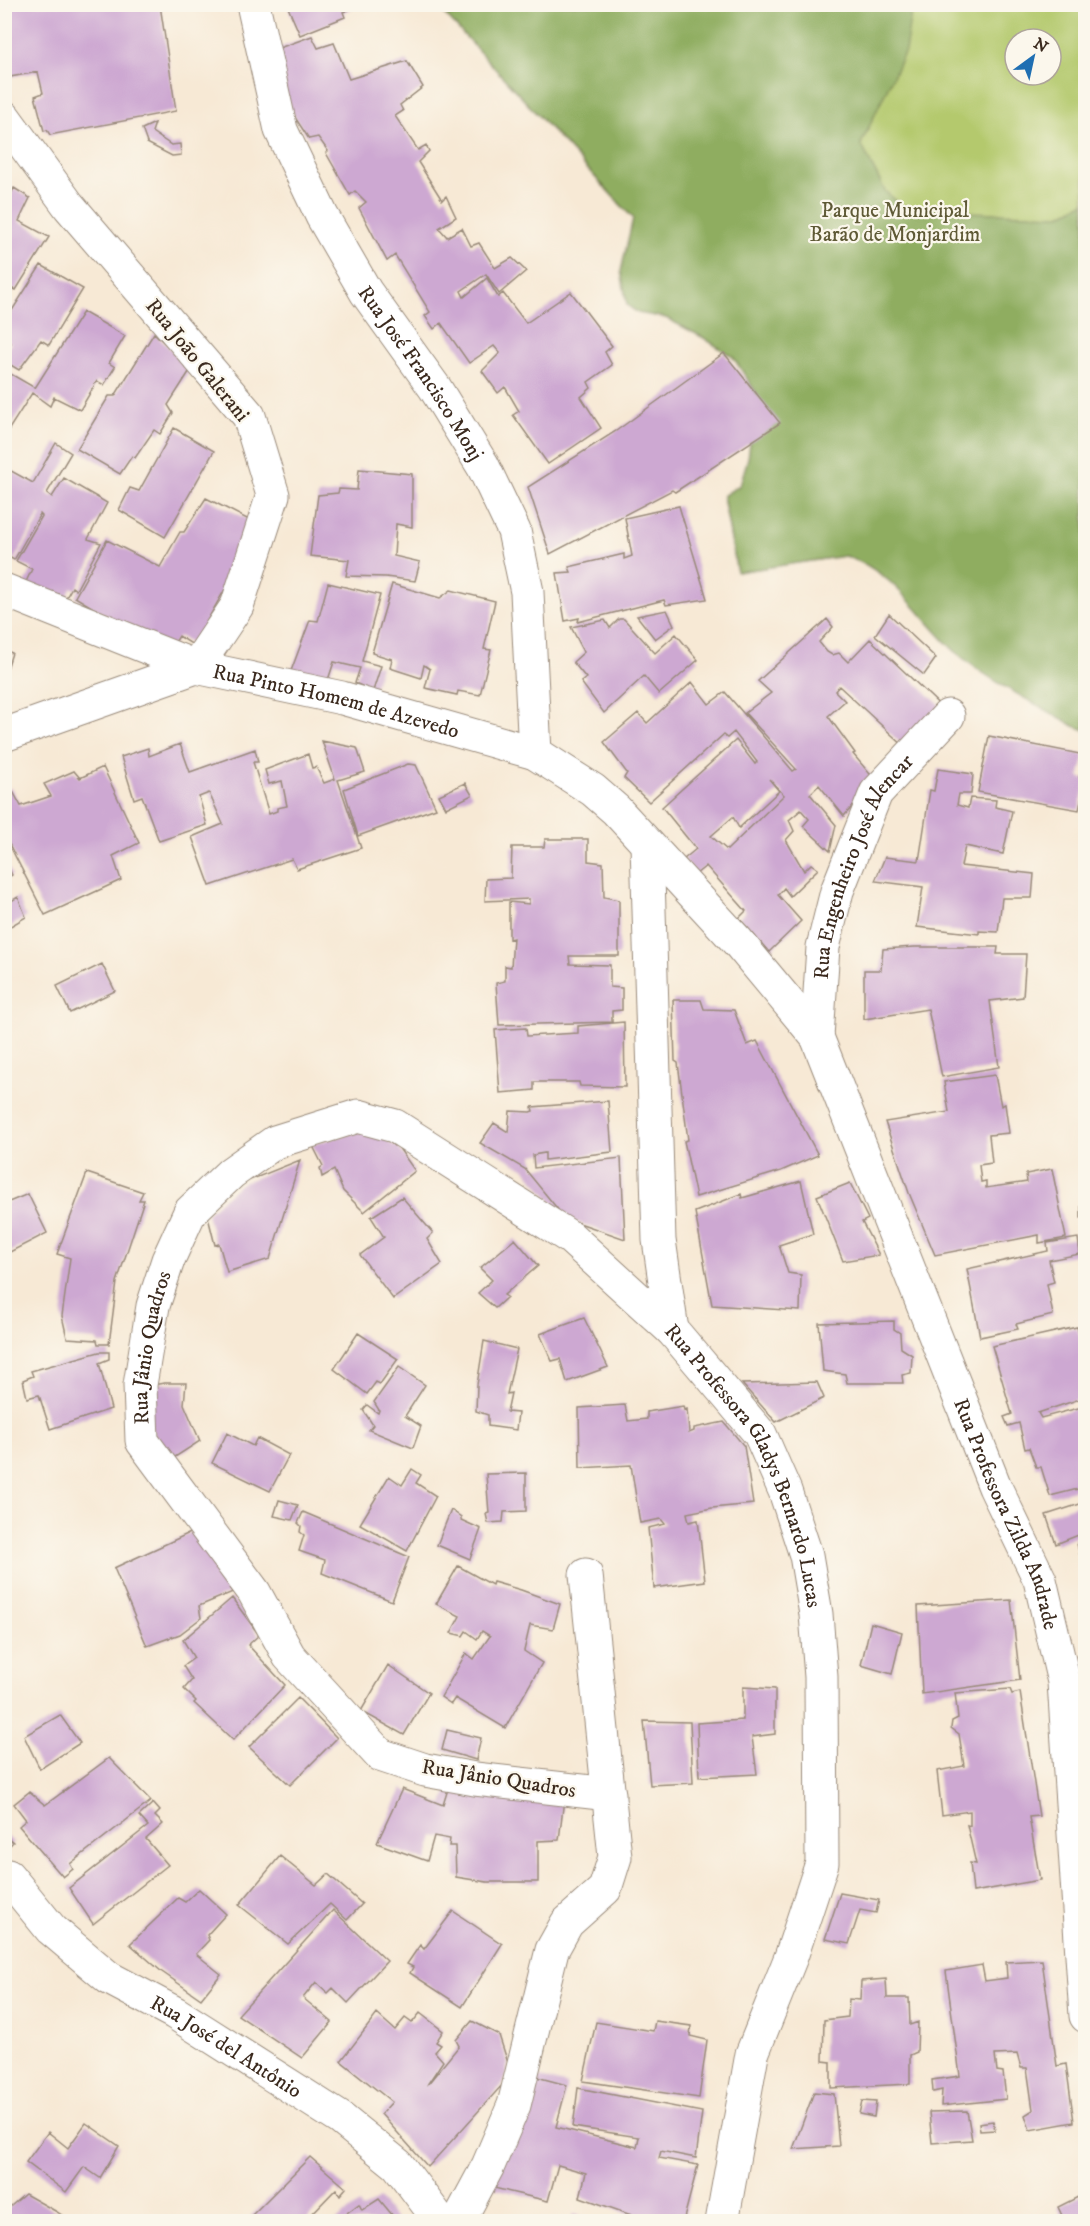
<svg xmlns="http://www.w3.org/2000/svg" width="1090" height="2226" font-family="'IM FELL DW Pica',serif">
  <rect width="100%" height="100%" fill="#fbf7ec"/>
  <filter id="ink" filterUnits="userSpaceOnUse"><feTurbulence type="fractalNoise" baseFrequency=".0167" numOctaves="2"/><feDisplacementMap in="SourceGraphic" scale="12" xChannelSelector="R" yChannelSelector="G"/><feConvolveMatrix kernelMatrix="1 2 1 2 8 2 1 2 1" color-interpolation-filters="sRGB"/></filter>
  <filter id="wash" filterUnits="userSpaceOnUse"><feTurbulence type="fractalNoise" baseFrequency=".008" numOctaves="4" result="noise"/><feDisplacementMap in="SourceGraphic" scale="24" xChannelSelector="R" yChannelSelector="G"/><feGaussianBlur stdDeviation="1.35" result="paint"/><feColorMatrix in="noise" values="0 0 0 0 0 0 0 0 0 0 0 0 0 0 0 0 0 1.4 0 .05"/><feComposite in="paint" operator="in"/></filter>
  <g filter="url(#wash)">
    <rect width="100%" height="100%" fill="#f7e9d5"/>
    <path fill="#b4c96d" stroke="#787a46" stroke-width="1.5" fill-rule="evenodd" d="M441,5H1085V629L869,552L737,572L723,496L809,439L806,406L442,11ZM1015,39H1051V75H1015Z"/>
    <path fill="#8fad60" stroke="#656c3f" stroke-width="1.5" d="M441,5H912L905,51L861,144L885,191L902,206L965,212L1060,215L1085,202V730L1074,726C1039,705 1000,687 968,662C925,630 900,572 845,556L737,572L723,496L740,485L748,458L757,394L733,357L704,338L666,318L638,313L627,305L621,271L633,218L442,11Z"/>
    <g id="blocks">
      <path fill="#cda8d2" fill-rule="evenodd" d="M4,5H160L176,111L50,135L47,130L44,131L35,96L43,93L38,72L4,78Z
        M287,5H360L343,12L345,17L300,35Z
        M312,36L318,48L334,43L349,79L407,61L423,87L400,105L403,111L395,116L418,150L426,145L429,151L418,162L442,200L446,196L456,217L439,228L447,237L462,228L471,246L479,243L495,268L512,258L526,271L499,294L486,274L461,291L464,297L487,278L498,297L503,293L526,323L571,292L612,346L605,352L612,365L588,382L591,388L581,397L601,428L548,464L513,415L519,411L505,387L498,393L482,371L500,353L494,346L469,363L441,323L434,329L425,316L430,312L395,255L387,261L359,208L366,202L355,191L350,195L326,153L328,151L318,137L309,139L283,99L279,48Z
        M155,123L152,132L171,145L180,144L181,155L172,156L147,143L142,129Z
        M14,188L30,198L19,221L49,237L16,290L13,289L4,303V208Z
        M41,265L83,289L49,345L41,340L19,370L4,361V353L11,343L4,338V323Z
        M83,312L125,336L109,363L115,367L104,385L97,381L80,410L54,397L50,406L32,393L4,437V370L35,388Z
        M154,333L191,369L168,405L173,413L160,434L154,430L135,458L132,456L120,474L77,449L109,396H115Z
        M724,353L780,423L675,492L672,490L550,554L528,487L616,431Z
        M174,428L214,451L165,537L119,510L130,488L139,491Z
        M56,443L71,453L47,493L52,497L64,478L107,503L88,539L101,543L76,590L72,587L63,603L24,586L32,569L16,561L42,516L40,514L14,560L7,556L4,560V467L33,483Z
        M359,469L412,474V527L396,524L394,556L420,562L415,581L386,577L346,576L349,560L310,556L318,495L338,493L339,489L357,490Z
        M206,498L261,526L193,645L179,636L172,647L127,628L75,597L107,540L160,567L180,532H184Z
        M679,506L707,599L666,605L664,600L578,622L579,618L565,621L557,573L571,572L569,567L624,554V559L632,556L625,518Z
        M328,583L380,595L362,661L381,666L373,691L355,683L360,668L334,662L328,680L291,671L310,620L318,621Z
        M392,584L440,598L451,590L495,601L484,649L491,650L480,695L458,691L457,695L425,688L430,669L424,665L421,678L390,668L392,659L372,653Z
        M667,610L674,625L655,639L637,616Z
        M889,614L936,658L924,675L875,635Z
        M619,619H624L655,653L676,634L698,660L659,694L644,676L604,713L581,682L586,678L573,662L584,652L571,627L605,620L610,628Z
        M827,619L833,627L819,642L827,652L832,655L839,653L848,662L870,639L948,713L906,748L839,686L835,691L845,701L828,716L855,753L853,754L875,780L844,816L819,785L810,794L836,825L830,851L803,826L809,819L801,810L789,820L794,831L786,840L804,871L811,864L818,869L790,896L784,888L778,895L801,921L769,952L739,918L746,911L706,866L696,874L684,859L696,849L662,807L736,740L755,764L757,762L734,732L727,738L723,735L649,802L624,778L627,773L604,742L638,713L647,723L692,682L709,704L725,692L793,771L796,769L745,713L771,693L758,681ZM769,779L784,795L727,850L711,836L733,817L739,828L779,791Z
        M4,650L12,653L5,675L4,674Z
        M989,736L1085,755L1079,777L1086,780L1079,810L978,792Z
        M322,741L357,748L365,772L338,780L361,848L297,869L292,859L210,886L192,837L223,824L209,793L199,797L207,825L159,841L142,796L134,799L121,757L148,748L149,756L180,744L190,772L255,749L258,762H253L269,814L277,811V808L287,806L282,781L269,784L265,770L308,754L312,768L316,767L324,783L335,779Z
        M408,764L416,765L436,808L358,836L344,789Z
        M103,767L139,843L113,856L121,880L45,915L4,834V790L11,788L21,806L51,796L44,784L74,771L80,778Z
        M938,769L973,774L971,794H959L957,805L968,808L970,798L996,800L995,807L1012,811L1003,854L965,846L961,866L1034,874L1032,898H1002L998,932L979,931V934L917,927L923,887L875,881L885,857L919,861L930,790L934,791Z
        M465,783L472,795L446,808L439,795Z
        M545,839H588V861L603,863L604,897L619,900V956H569L570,964L610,965V987L622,988V1010L612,1011V1022L499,1025L496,983L505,981V966L511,967L513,938L509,939V902L529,904V899L485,901L486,879L511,878L512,847H544Z
        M4,859L12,875L4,880Z
        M18,897L26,917L4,930V905Z
        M915,947H998L997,954H1026L1023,997L990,1001L999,1067L942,1077L928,1009L864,1019V970H881L883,949Z
        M102,964L115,991L70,1013L57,986Z
        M673,1000H701L704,1009L734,1010L747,1045L757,1041L818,1155L781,1171L696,1197L684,1141L688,1140L678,1063L675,1061Z
        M624,1022L625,1087L580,1086L579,1082H534V1090L500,1093L495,1030L526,1028L527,1036L578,1033V1026Z
        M995,1075L1001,1106L1005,1104L1009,1133L989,1135L992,1163L979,1165L981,1182L986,1181V1188L1027,1182L1026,1174L1052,1169L1066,1238L1039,1243V1235L935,1255L909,1193L885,1122L949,1112L944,1082Z
        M608,1101L612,1152L545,1160V1153L533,1155L534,1168L621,1158L625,1239L565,1218L525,1169L480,1143L494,1123L508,1132L510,1111L530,1112L533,1111L532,1107Z
        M380,1126L379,1133L394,1146L396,1144L415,1171L364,1212L343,1191L334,1170L322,1177L320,1168L323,1166L312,1144Z
        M1081,1140L1086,1141V1219L1081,1218Z
        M300,1160L270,1259L227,1272L219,1244L215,1245L207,1213L240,1184Z
        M87,1173L143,1192L139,1200H144L117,1282L109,1344H98L97,1340L67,1338L62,1316L70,1258L57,1254Z
        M801,1181L813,1234L779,1245L788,1273L801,1275L800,1311L712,1305L695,1212L741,1194L742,1198Z
        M850,1183L868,1219L862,1222L879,1255L843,1261L817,1196Z
        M28,1194L47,1233L4,1255V1204Z
        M402,1197L433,1233L427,1239L442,1264L393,1299L360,1255L384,1237L371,1217Z
        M1078,1238L1080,1254L1049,1260L1054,1282L1047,1284L1053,1315L1016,1324L1018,1329L980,1337L967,1269L1048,1251L1047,1243Z
        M515,1239L538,1266L504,1295L507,1297L495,1308L478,1293L492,1280L480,1268Z
        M584,1318L608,1367L567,1382L560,1359L552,1361L540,1334Z
        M894,1321V1329L900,1333L901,1348L912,1355L911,1373L902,1375L903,1383H847L845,1374L823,1371L819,1323Z
        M1077,1327L1086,1354V1397L1038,1413L1041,1418L1086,1406V1487L1050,1496L1041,1467H1036L1029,1448L1025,1449L1019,1423L1008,1426L1004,1417L1012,1414L992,1346Z
        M358,1333L398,1359L380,1384L376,1382L367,1394L334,1369Z
        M484,1341L517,1349L507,1394L511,1393L507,1412L518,1413L516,1430L488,1426V1415L476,1411L477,1385Z
        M99,1352H109V1359L99,1363L111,1409L50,1429L39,1395L27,1398L23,1380L33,1376L31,1371Z
        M399,1367L425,1385L405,1416L421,1426L413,1448L369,1430L373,1425L363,1410L367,1405L378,1413L379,1410L374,1402Z
        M817,1382L824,1398L776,1422L742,1384Z
        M164,1383H186L184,1404L200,1441L172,1459L151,1430L142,1387Z
        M625,1405L628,1421L647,1419V1412L683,1406L684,1410L687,1409L689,1433L694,1431V1428L724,1422L744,1446L753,1504L712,1508L687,1513L689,1522L698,1520L705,1581L654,1588L648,1528L665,1524L661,1519L640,1523L631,1465L580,1468L579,1408Z
        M227,1433L253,1446L257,1438L289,1455L270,1491L212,1463Z
        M412,1469L421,1475L416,1483L436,1496L407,1551L360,1524L389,1476L402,1485Z
        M526,1473V1511L504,1512L503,1522L488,1523L486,1514L489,1513L486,1474Z
        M279,1500L298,1505L292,1520L274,1516Z
        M1086,1502V1564L1082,1565L1077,1543H1083L1081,1534L1056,1544L1046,1515Z
        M451,1510L461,1517V1520L481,1529L470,1559L437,1545Z
        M303,1512L409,1557L392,1601L322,1573L325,1560L299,1551L304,1535L300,1532L301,1526L298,1523Z
        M196,1530L233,1592L199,1606L201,1618L180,1634L147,1646L114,1568Z
        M458,1566L492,1585L493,1582L521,1590L560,1604L553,1629L530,1625L524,1651L542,1663L505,1728L455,1698L451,1704L441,1697L466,1653L474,1659L490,1636L482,1631L477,1639L466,1631L463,1636L451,1633L460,1616L436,1604Z
        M232,1598L259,1635L248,1645L285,1685L233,1740L194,1703L196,1701L184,1689L192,1680L183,1666L194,1658L183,1640Z
        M1011,1600L1020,1680L922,1694L918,1606Z
        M871,1623L902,1632L892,1674L861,1665Z
        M388,1665L429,1693L404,1735L361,1711Z
        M743,1687L775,1689V1734L752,1737L757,1774L699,1777L697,1723L743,1720Z
        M1010,1689L1012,1694L1020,1692L1039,1816L1029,1817L1040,1880L973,1892L970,1863L976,1864L967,1825L970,1826V1811L942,1815L937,1771L964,1766L959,1734L951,1728L952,1721L958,1718L955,1693Z
        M298,1698L337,1738L290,1785L249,1747Z
        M60,1715L80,1743L40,1769L24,1736Z
        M644,1721L690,1722L693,1783L650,1785Z
        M447,1730L481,1738L476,1760L442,1750Z
        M109,1758L151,1801L70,1864L73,1869L63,1877L19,1826L26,1820L14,1804L29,1792L45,1805Z
        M402,1789L443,1805L448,1789L564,1799L559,1840L538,1841V1882H487L456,1877L455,1846H449L450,1839L434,1836L427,1861L377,1843Z
        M153,1803L160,1811L155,1816L163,1824L146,1839L168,1865L93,1924L69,1888L148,1826L139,1816Z
        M4,1834L13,1842L4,1851Z
        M280,1856L316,1885L328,1874L362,1904L347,1920L330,1904L288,1944L239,1905Z
        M199,1889L226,1914L207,1935L209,1940L196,1954L221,1974L201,1999L162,1972L130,1944L178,1898L185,1902Z
        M840,1893L879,1900L876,1913L860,1910L849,1944L825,1939Z
        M333,1910L387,1961L348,2003L333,1988L328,1993L316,1982L303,1998L332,2022L302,2058L238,2015Z
        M453,1911L502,1944L462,2007L410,1973L413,1967L407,1964L420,1945L424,1949Z
        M1042,1960L1057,2066L1066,2064L1074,2122L1030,2130L1025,2115L1033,2110L1027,2068H1021L1017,2054L995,2055L997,2071L1003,2072L1006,2099L941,2106L942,2090L933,2092L932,2080L960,2076L946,1971L982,1965L985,1981L1007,1978L1006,1962Z
        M886,1979L887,1998H909L910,2025L918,2022L917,2052L910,2055V2084L831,2088V2062L823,2061L824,2020L848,2017L849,1999L860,2000L861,1981Z
        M420,2013L443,2031L436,2042L441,2045L435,2052L443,2061L427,2085L459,2046L456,2040L472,2021L499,2035L508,2063L504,2083L428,2167L381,2114L392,2102L341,2061L377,2014L395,2030L405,2018L412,2023Z
        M655,2021L691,2026L690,2036L707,2040L699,2098L583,2081L596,2022L653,2031Z
        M529,2075L567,2085L556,2127L637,2147L639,2137L573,2127L578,2088L702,2112L696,2158L661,2151L659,2158L698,2165L683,2222H651L580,2197L586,2173L558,2165L548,2201L490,2187Z
        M814,2092L834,2094L839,2146L793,2149Z
        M862,2101L876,2102L874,2117L859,2114Z
        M967,2111L972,2140L932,2143L929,2112Z
        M993,2121L995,2130L980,2131L979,2123Z
        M86,2123L119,2146L100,2178L84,2167L66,2192L26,2162L48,2132L68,2148Z
        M310,2157L346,2188L340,2195L336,2189L304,2222H254L250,2217Z
        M1086,2193V2221L1065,2222L1058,2207Z
        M25,2194L57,2212L72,2222H4V2212Z
        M379,2199L398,2222H335L359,2204L362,2210Z
        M574,2214L594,2221V2222H570Z"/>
    </g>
  </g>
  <g filter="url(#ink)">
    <use href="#blocks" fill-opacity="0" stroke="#998a7a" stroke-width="1.5"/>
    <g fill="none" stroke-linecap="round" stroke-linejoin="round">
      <g stroke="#998a7a" stroke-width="35">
        <g id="street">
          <path id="s1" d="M253,4L281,130L322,216L366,292L435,388L483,466L514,531L527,592L535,753"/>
          <path d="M4,117L69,206L249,416L273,495L237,606L196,667L4,735"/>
          <path id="s2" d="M4,590L196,667L342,698L535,753L593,790L616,810L738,942L817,1037L995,1487L1040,1580L1064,1682L1086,2016"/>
          <path d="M647,844L659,1240L672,1330"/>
          <path id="s3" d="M817,1037L823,947L837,891L876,793L948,716"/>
          <path id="s4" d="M609,1794L475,1779L425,1770L380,1755L289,1656L254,1592L142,1441L140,1385L153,1306L168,1260L190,1212L231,1173L275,1142L358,1116L395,1126L571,1238L672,1330L760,1434L785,1491L806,1555L816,1614L821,1677L822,1863L791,1957L752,2054L722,2222"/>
          <path id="s5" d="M8,1876L51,1929L109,1978L175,2013L340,2118L398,2165L441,2222"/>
          <path d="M458,2222L488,2166L514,2105L552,1950L567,1923L605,1889L615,1857L586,1575"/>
        </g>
      </g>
      <use href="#street" stroke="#fff" stroke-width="33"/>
    </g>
  </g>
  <g text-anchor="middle" stroke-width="4.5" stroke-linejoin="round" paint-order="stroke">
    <g font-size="21" fill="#5f5a36" stroke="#fbf7ec">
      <text x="895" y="217">Parque Municipal<tspan x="895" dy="24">Barão de Monjardim</tspan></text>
    </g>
    <g font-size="21" fill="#3b2a1e" stroke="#fbf7ec">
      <text transform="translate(198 360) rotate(51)" y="7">Rua João Galerani</text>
      <text dy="7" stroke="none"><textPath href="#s1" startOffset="410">Rua José Francisco Monj</textPath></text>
      <text dy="7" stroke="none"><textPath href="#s2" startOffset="351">Rua Pinto Homem de Azevedo</textPath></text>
      <text dy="7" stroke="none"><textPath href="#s3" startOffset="180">Rua Engenheiro José Alencar</textPath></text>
      <text dy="7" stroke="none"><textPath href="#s4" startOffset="723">Rua Jânio Quadros</textPath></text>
      <text dy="7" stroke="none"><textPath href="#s4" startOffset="1604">Rua Professora Gladys Bernardo Lucas</textPath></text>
      <text dy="7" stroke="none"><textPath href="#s2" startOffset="1473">Rua Professora Zilda Andrade</textPath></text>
      <text transform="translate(499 1778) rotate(9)" y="7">Rua Jânio Quadros</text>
      <text dy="7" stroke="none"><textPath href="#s5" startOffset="280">Rua José del Antônio</textPath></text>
    </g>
  </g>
  <rect width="1090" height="2226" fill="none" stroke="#fbf7ec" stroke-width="24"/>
  <g transform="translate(1033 57) rotate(33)"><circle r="28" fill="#fbf7ec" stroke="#aea59a" stroke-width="1.5"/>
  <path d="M0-4.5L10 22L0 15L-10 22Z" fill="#1f6fb2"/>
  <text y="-9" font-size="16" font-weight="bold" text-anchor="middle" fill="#3b2a1e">N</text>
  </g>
</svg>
